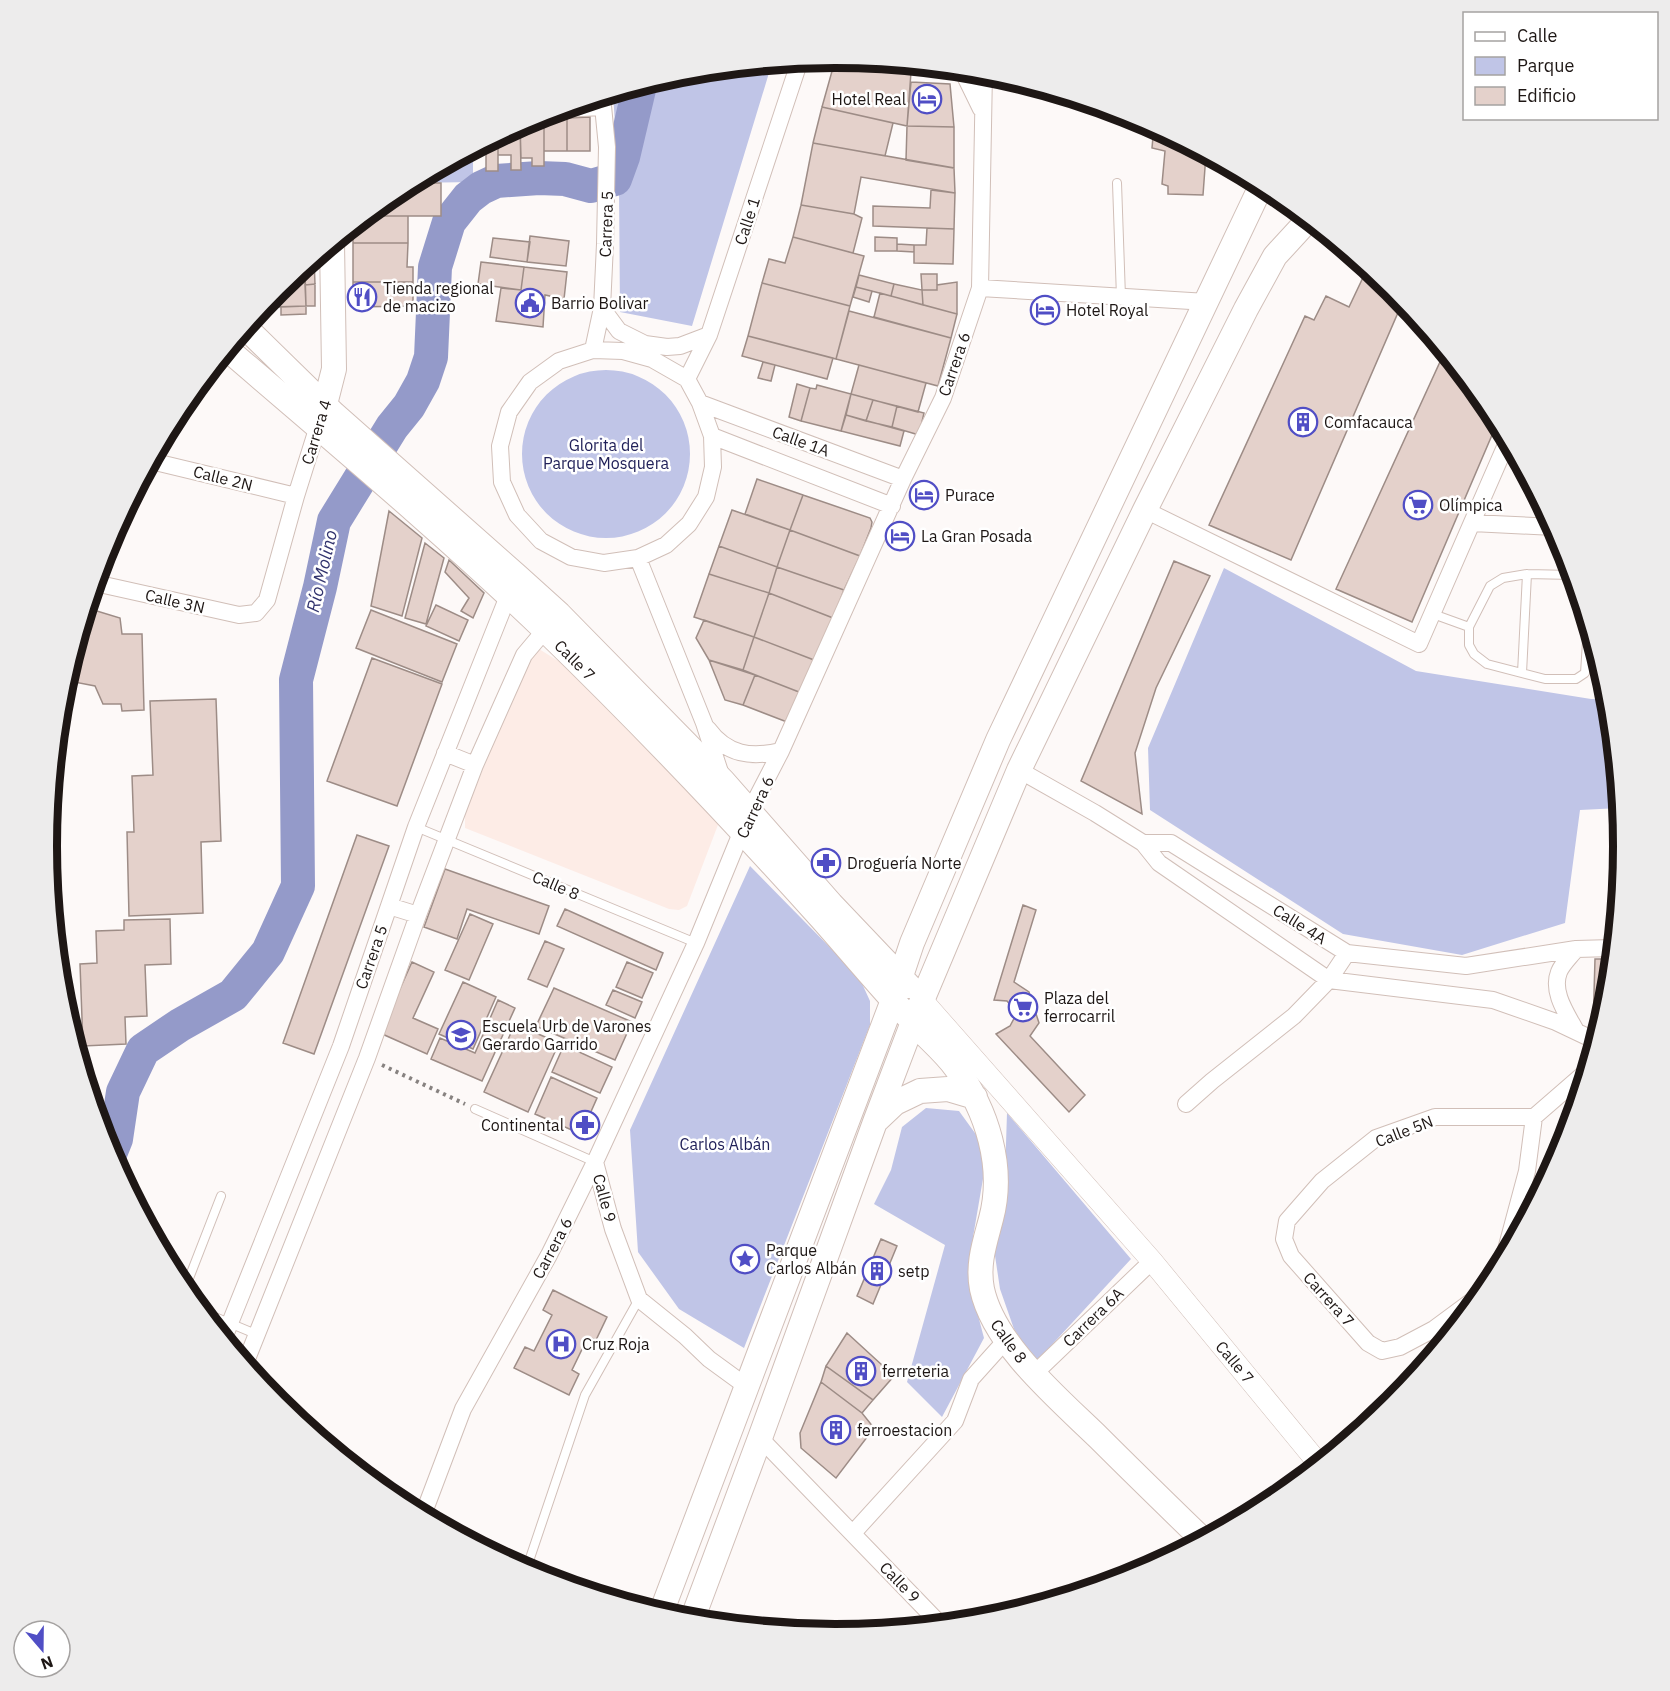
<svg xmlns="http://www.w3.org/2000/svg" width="1670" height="1691" font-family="'IBM Plex Sans',sans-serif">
  <rect width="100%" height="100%" fill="#fdf9f8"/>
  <path fill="#fdece6" d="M539,649L568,667L721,817L687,906L679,910L669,909L465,828V814L520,677L530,657Z"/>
  <path fill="#c0c5e7" d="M834,57L947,68L948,74L834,64Z
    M772,63L692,326L620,312L619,187L613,93L682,72Z
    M473,149V182L410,183Z
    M522 454a84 84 0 1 1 168 0a84 84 0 1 1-168 0Z
    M1224,568L1416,671L1591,699H1609L1620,808L1580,810L1565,923L1462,955L1343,934L1150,810L1148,748Z
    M750,866L859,977L870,1001V1025L744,1348L679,1309L638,1252L630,1130Z
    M926,1108L959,1111L980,1140L984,1173L973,1237L970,1285L984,1338L942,1417L907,1382L945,1245L874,1204L891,1170L902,1127Z
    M1007,1113L1131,1259L1036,1362L1014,1329L1000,1289L994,1249L1004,1205Z"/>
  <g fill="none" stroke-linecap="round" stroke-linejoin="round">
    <path stroke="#949ac9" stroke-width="34" d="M110,1154L116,1139L123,1092L143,1050L180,1025L233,995L268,952L298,886L296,680L320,587L334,521L392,427L409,406L423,381L431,357L435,267L449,222L468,198L481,188L496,181L539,178L565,179L591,186L615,179L623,157L640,85"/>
  </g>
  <path fill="#e4d1cb" stroke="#9d8c86" stroke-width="1.5" d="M834,64L911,72L907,126L822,107Z
    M911,82L950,84L954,127L907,126Z
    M822,107L893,123L885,156L813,143Z
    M590,117V151H567V118Z
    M532,118H544V166H532V158H521L520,124Z
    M544,118H567V151H544Z
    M520,124L521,170H511V155H498V136Z
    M907,126L954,127V168L906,160Z
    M1154,126L1206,154L1203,195L1168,194V186L1162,184L1165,151L1152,148Z
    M498,136V171H486V152H473V149Z
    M813,143L954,168L955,193L861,177L854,214L801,205Z
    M410,183H441V216H380V204L397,190Z
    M931,190L955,193L954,229L873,226V206L930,208Z
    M380,204V216H365Z
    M801,205L854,214L862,218L853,253L793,237Z
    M365,216H408V243H353V226Z
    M927,228L954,229L953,264L914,263V245H926Z
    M530,236L569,241L566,266L527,262Z
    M793,237L864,256L850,306L762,283L769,259L785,263Z
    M875,237L897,238V251H875Z
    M493,238L530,242L527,262L490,257Z
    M353,243H408L407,267H413V282H353Z
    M897,244L914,245V252L897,251Z
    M314,258L315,284L305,285V265Z
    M481,262L524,267L521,290L478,284Z
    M524,267L567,272L564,299L545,295L543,327L496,321L501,288L521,290Z
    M1368,267L1393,288L1403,301L1291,560L1209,525L1305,316L1314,320L1326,296L1349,307Z
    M297,272H305L306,306L272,307V294L278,288Z
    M921,274H937V290H922Z
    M859,275L894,284L891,296L856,287Z
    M353,282H413V306L353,307Z
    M957,282V314L923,305L922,290H937V285Z
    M762,283L850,306L836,359L748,336Z
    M315,284V306H306L305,285Z
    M894,284L922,290L923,305L891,296Z
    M856,287L872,291L869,302L853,297Z
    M880,293L957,314L951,338L874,317Z
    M306,306V314L281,315V307Z
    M849,311L951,338L938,386L836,359Z
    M748,336L833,358L827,379L742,356Z
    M1445,351L1491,408L1498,421L1412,622L1336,589Z
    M763,362L775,365L771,381L758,378Z
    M859,365L926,383L918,412L851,394Z
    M797,384L810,388L801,421L789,417Z
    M817,385L851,394L841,431L801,421L810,388L816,389Z
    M851,394L873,400L866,421L846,415Z
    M873,400L897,406L892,427L866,421Z
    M897,406L924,413L919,435L892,427Z
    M846,415L904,431L900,446L841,431Z
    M757,479L803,495L790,530L745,514Z
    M803,495L870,518L872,522L871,528L860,556L790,530Z
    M732,510L790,530L777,567L719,546Z
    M389,511L422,538L402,616L371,606Z
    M790,530L860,556L844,590L777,567Z
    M425,543L444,558L426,624L405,618Z
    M719,546L777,567L769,593L709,574Z
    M449,560L484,593L473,618L461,611L469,598L445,572Z
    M1174,561L1210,576L1156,688L1135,753L1142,814L1081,781Z
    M777,567L844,590L833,618L769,593Z
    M709,574L769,593L754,637L694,617Z
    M769,593L833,618L814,660L754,637Z
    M436,605L468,620L459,641L426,626Z
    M87,608L120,618L122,634H142L144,710L122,711L121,704H103L95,686L74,682L73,655Z
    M371,610L457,644L442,682L356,648Z
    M704,620L754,637L743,670L709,660L696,638Z
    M754,637L814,660L799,692L743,670Z
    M372,658L442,684L397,806L327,781Z
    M709,660L755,675L743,705L725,700Z
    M755,675L799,692L787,722L743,705Z
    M216,699L221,841L201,842L203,913L129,916L127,832H134L132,776L153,775L150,701Z
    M1614,834H1622L1623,846L1620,882H1614Z
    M357,835L389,846L314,1054L283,1043Z
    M445,869L549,906L539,934L467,909L457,939L424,927Z
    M1614,882H1620L1615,931H1614Z
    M1023,905L1036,910L1014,982L1029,992L1039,1023L1030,1036L1085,1095L1069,1112L996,1034L1010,1026L1017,1013L1007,1001L994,1000Z
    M565,909L663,953L656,970L557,926Z
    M470,914L493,924L469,980L445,970Z
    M170,919L171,964L145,965L147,1016L125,1017L126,1044L83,1046L80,964L97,963L96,931L124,930V920Z
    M545,941L564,949L547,987L528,979Z
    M1595,959H1612L1608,1000L1600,1029L1593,1028Z
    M412,962L434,972L413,1018L438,1029L427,1054L380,1033Z
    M627,962L653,973L642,998L616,987Z
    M463,982L496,997L473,1049L439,1034Z
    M554,988L632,1022L615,1060L536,1026Z
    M613,990L642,1002L635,1018L606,1005Z
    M498,1000L515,1008L482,1081L431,1059L440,1038L475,1053Z
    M515,1024L559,1043L528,1112L484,1092Z
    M564,1045L612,1067L600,1093L552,1072Z
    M551,1077L597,1098L581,1134L535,1114Z
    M881,1239L897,1246L873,1304L857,1296Z
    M553,1290L607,1317L596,1340L588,1337L572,1370L579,1374L569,1395L514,1368L525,1347L534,1351L552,1315L543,1310Z
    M847,1333L894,1376L873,1400L826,1366Z
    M826,1366L873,1400L862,1413L821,1382Z
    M821,1382L862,1413L874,1428L836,1478L801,1448L800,1433Z"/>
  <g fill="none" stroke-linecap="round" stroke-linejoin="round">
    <g stroke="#d1bfb8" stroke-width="10">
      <path id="service" d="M1117,183L1121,297
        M1573,575L1527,574L1503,578L1490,586L1469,627V645L1474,654L1487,664L1545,679H1576L1585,673L1588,626
        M1433,614L1469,627
        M1522,673L1527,574
        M416,827L696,943
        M475,1109L595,1162
        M186,1292V1286L221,1196
        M203,1312L258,1335
        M526,1570L585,1395L639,1299"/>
    </g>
    <g stroke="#d1bfb8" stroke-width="18">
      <path id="minor" d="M962,70L981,109
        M561,109L603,107
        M980,288L1207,302
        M602,308L619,331L645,344L667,347L680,346L709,335
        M593,350L623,351L652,359L687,379L700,403L712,436L713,467L706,497L689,524L666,545L638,558L604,563L571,557L541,541L517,515L502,482L500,446L509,412L530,382L559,361Z
        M593,350L602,308L605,244L607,147L602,96
        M687,379L709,335L800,60
        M700,403L903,479
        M712,436L892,506
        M151,461L296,496
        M1145,510L1419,644L1508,440
        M1472,523L1554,527
        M638,558L704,723L721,775
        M95,583L239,615L256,613L267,600L296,496L318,426
        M708,729C727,755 751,758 781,751
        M445,753L475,765
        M1019,770L1095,813L1143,843H1171L1347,953L1466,966L1576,949L1613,948
        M1143,843L1159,863L1329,980L1493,1000L1556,1022L1596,1041
        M389,906L418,915
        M1576,1031C1567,1014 1551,992 1559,972C1562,964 1571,956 1576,949
        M1186,1104L1212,1081L1294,1016L1329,980L1347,953
        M1534,1117H1435L1376,1138L1322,1181L1287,1221L1284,1239L1291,1256L1368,1343L1382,1351L1400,1347L1434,1329L1476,1298L1504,1257L1527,1171L1534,1117L1587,1071
        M595,1162L613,1229L639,1299L685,1336L709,1359L746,1386
        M224,1338L341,1046L416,827L512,586
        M245,1364L367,1058L418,915L475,765L524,655L550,624
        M1034,1374L1152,1261
        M760,1438L940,1624
        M423,1515L463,1409L549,1255L595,1162L696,943L750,811L781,751L903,479L943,398L980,288L984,72
        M853,1533L955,1421L971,1379L1006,1340"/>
    </g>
    <g stroke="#d1bfb8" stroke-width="22">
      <path id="tertiary" d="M922,1000L1152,1261L1319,1464"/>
    </g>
    <g stroke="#d1bfb8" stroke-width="26">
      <path id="secondary" d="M245,327L334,414L517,576L559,614L723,781L831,904L909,986
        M227,349C334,441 443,532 545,630C641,723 733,820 822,919C852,953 881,988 912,1021C926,1037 944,1051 956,1068C987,1110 1005,1167 991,1219C985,1242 977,1264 982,1289C994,1345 1059,1399 1099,1438C1133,1472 1168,1506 1202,1539
        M322,416L334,369L332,243
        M877,1120L895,1103L920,1091L948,1089L975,1097
        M661,1613L893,1000L912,943L998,740L1262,184
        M692,1620L760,1438L875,1122L913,1022L1019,770L1145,510L1246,309L1275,256L1309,219"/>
    </g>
    <path stroke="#878280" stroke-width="4" stroke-dasharray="3 4.5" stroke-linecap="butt" d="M382,1065L465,1104"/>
    <use href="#service" stroke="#fff" stroke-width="8"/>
    <use href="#minor" stroke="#fff" stroke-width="16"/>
    <use href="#tertiary" stroke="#fff" stroke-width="21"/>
    <use href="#secondary" stroke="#fff" stroke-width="24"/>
  </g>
  <defs>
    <g id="hotel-ring" transform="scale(1.5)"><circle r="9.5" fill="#fff" stroke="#504ec5" stroke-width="1.5"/><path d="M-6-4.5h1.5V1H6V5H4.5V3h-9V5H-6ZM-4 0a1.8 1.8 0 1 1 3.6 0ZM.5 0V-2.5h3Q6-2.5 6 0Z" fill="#504ec5"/></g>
    <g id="restaurant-ring" transform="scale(1.5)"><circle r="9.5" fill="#fff" stroke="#504ec5" stroke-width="1.5"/><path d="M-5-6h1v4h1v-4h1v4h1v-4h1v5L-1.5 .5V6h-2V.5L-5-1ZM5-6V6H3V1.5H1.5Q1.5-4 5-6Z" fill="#504ec5"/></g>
    <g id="civic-ring" transform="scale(1.5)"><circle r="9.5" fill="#fff" stroke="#504ec5" stroke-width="1.5"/><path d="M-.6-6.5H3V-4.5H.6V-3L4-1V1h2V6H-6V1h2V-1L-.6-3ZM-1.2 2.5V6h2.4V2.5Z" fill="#504ec5"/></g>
    <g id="building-ring" transform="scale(1.5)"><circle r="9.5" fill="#fff" stroke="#504ec5" stroke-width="1.5"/><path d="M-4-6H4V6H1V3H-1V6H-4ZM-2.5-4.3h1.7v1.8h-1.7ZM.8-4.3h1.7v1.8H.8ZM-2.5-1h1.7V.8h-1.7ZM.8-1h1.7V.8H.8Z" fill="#504ec5"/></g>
    <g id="supermarket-ring" transform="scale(1.5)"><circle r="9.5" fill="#fff" stroke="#504ec5" stroke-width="1.5"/><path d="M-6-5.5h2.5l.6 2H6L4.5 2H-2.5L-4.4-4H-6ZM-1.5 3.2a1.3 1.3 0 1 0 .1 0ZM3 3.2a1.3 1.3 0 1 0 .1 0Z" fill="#504ec5"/></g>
    <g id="pharmacy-ring" transform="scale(1.5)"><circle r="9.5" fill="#fff" stroke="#504ec5" stroke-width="1.5"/><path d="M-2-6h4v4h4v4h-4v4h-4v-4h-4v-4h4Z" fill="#504ec5"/></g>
    <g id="school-ring" transform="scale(1.5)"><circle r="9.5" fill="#fff" stroke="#504ec5" stroke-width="1.5"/><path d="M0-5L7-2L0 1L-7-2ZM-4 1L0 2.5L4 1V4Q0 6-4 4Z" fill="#504ec5"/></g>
    <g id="sight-ring" transform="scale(1.5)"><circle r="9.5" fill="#fff" stroke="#504ec5" stroke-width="1.5"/><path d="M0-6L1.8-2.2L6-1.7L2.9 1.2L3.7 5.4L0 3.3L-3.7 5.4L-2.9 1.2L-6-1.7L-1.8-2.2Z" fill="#504ec5"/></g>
    <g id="hospital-ring" transform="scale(1.5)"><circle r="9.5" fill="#fff" stroke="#504ec5" stroke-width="1.5"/><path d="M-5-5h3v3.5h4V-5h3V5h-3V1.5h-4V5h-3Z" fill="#504ec5"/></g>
  </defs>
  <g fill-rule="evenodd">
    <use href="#hotel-ring" x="927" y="99"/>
    <use href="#restaurant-ring" x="362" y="297"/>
    <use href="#civic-ring" x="530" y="303"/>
    <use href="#hotel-ring" x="1045" y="310"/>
    <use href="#building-ring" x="1303" y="422"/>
    <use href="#hotel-ring" x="924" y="495"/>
    <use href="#supermarket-ring" x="1418" y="505"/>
    <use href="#hotel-ring" x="900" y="536"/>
    <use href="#pharmacy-ring" x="826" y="863"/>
    <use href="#supermarket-ring" x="1023" y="1007"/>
    <use href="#school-ring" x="461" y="1035"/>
    <use href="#pharmacy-ring" x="585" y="1125"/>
    <use href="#sight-ring" x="745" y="1259"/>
    <use href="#building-ring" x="877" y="1271"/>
    <use href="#hospital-ring" x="561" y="1344"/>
    <use href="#building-ring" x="861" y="1371"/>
    <use href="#building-ring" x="836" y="1430"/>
  </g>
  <g text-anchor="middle" stroke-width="5" stroke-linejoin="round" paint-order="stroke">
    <g font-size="16" fill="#1e1715" stroke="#fff" text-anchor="start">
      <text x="906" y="105" text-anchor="end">Hotel Real</text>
      <text x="383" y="294">Tienda regional<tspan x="383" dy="18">de macizo</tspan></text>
      <text x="551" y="309">Barrio Bolivar</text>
      <text x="1066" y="316">Hotel Royal</text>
      <text x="1324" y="428">Comfacauca</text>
      <text x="945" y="501">Purace</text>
      <text x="1439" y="511">Olímpica</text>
      <text x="921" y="542">La Gran Posada</text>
      <text x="847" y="869">Droguería Norte</text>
      <text x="1044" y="1004">Plaza del<tspan x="1044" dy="18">ferrocarril</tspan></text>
      <text x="482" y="1032">Escuela Urb de Varones<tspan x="482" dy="18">Gerardo Garrido</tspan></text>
      <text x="564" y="1131" text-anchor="end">Continental</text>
      <text x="766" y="1256">Parque<tspan x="766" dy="18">Carlos Albán</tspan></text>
      <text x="898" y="1277">setp</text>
      <text x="582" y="1350">Cruz Roja</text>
      <text x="882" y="1377">ferreteria</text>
      <text x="857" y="1436">ferroestacion</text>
    </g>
    <g font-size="16" fill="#1e1715" stroke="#fff">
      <text transform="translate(747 221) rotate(-72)" y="6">Calle 1</text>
      <text transform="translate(606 224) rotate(-88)" y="6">Carrera 5</text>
      <text transform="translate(954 364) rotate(-71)" y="6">Carrera 6</text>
      <text transform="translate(316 432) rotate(-73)" y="6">Carrera 4</text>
      <text transform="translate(801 441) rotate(20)" y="6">Calle 1A</text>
      <text transform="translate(223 478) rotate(14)" y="6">Calle 2N</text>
      <text transform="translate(175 601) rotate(13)" y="6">Calle 3N</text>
      <text transform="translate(575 660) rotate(45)" y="6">Calle 7</text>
      <text transform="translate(755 807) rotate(-65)" y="6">Carrera 6</text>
      <text transform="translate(556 885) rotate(23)" y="6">Calle 8</text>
      <text transform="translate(1300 924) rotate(32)" y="6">Calle 4A</text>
      <text transform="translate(371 957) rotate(-71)" y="6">Carrera 5</text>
      <text transform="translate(1404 1131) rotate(-21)" y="6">Calle 5N</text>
      <text transform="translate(605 1198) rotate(75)" y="6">Calle 9</text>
      <text transform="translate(552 1248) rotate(-62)" y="6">Carrera 6</text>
      <text transform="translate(1329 1299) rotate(48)" y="6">Carrera 7</text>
      <text transform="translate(1093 1317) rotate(-44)" y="6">Carrera 6A</text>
      <text transform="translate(1009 1341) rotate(54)" y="6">Calle 8</text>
      <text transform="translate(1235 1362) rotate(50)" y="6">Calle 7</text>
      <text transform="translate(900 1582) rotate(46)" y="6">Calle 9</text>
    </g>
    <g font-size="16" fill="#212159" stroke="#fff">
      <text x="606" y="451">Glorita del<tspan x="606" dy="18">Parque Mosquera</tspan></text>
      <text x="725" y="1150">Carlos Albán</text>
    </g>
    <g font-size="18" font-style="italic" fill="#32346e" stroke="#fff">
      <text transform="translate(322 571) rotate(-77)" y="6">Río Molino</text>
    </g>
  </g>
  <path d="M0 0H1670V1691H0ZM57 846a778 778 0 1 1 1556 0a778 778 0 1 1-1556 0Z" fill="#edecec" fill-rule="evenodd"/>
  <path fill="none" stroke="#1e1715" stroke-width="8" d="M57 846a778 778 0 1 1 1556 0a778 778 0 1 1-1556 0Z"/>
  <rect x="1463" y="12" width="195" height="108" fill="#ffffff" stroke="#a5a2a1" stroke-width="1.5"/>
  <rect x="1475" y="32" width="30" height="9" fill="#ffffff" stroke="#a5a2a1" stroke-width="1.5"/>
  <text x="1517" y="42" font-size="18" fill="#1e1715">Calle</text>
  <rect x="1475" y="57" width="30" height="18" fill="#c0c5e7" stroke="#a5a2a1" stroke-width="1.5"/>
  <text x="1517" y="72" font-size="18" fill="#1e1715">Parque</text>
  <rect x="1475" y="87" width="30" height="18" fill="#e4d1cb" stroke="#a5a2a1" stroke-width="1.5"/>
  <text x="1517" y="102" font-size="18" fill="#1e1715">Edificio</text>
  <g transform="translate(42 1649) rotate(160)"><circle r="28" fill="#ffffff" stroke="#a5a2a1" stroke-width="1.5"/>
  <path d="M0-4.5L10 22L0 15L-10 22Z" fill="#504ec5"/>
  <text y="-9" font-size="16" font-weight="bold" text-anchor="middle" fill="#1e1715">N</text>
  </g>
</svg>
